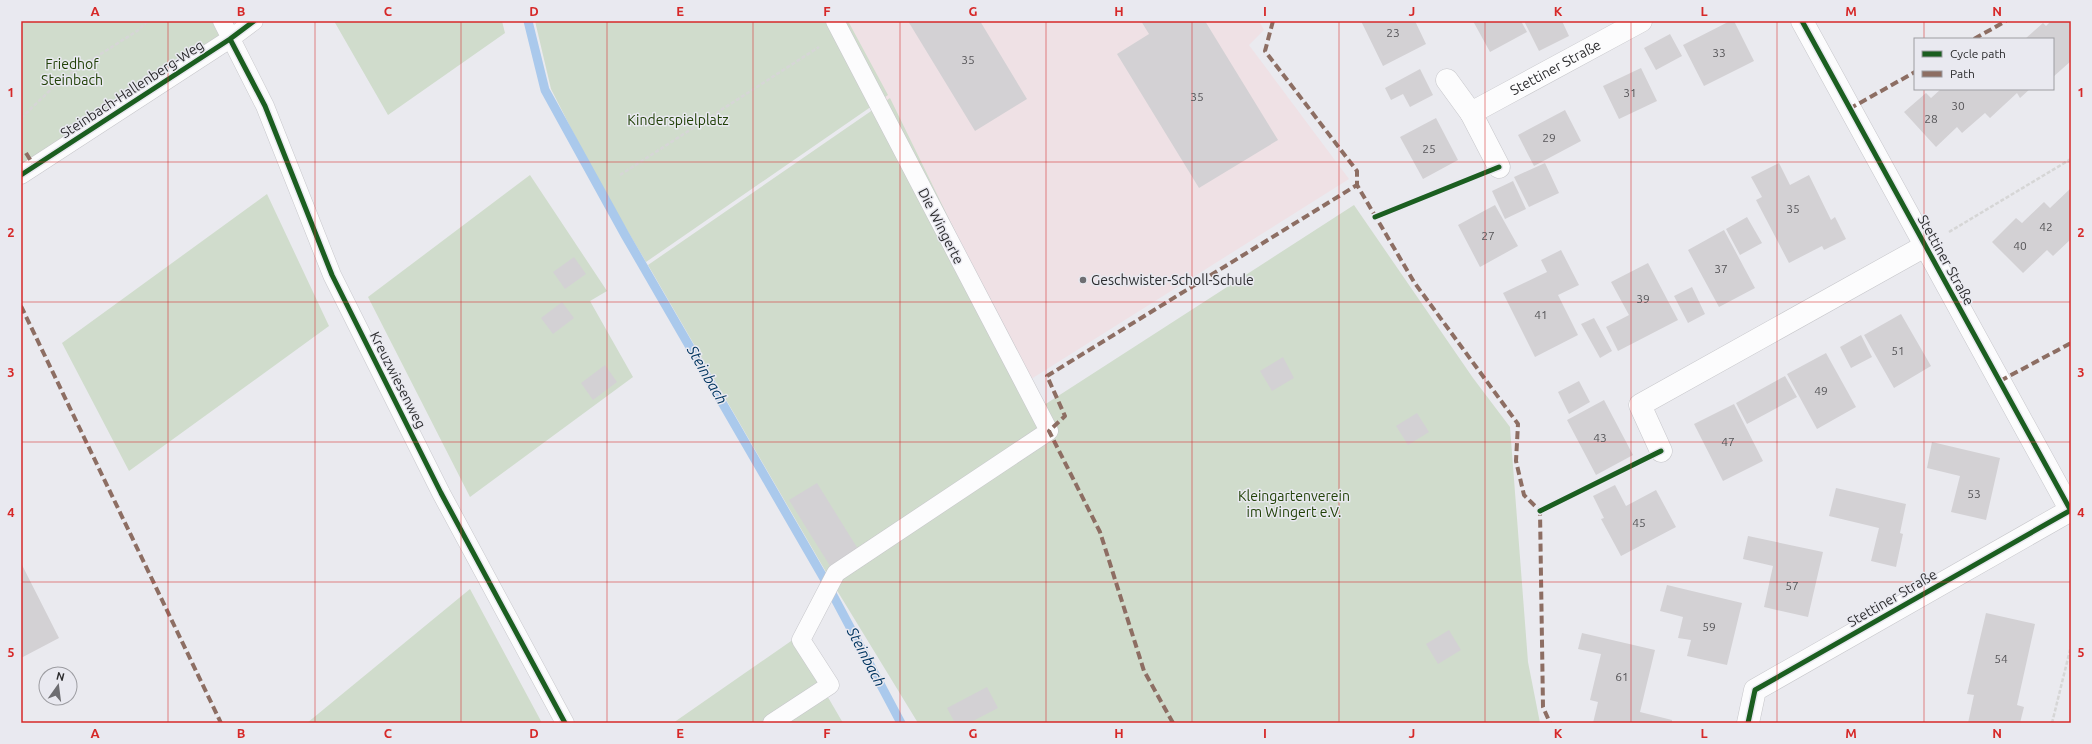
<svg xmlns="http://www.w3.org/2000/svg" width="2092" height="744" font-family="Ubuntu,sans-serif">
  <rect width="100%" height="100%" fill="#eaeaef"/>
  <path fill="#efe1e5" d="M844,21H1259L1264,30L1249,45L1349,179L1028,381Z"/>
  <path fill="#d0dccc" d="M21,21H219L224,32L21,166Z
    M334,21H502L505,33L388,115Z
    M535,21H848L888,95L646,262L598,181L551,89Z
    M890,98L1041,407L1354,205L1473,378L1510,427L1528,662L1540,723H918L830,579L648,265Z
    M530,175L607,291L590,301L633,377L470,497L368,297Z
    M267,194L329,326L129,471L62,343Z
    M470,589L542,723H307Z
    M794,639L843,723H673Z"/>
  <g fill="none" stroke-linecap="round" stroke-linejoin="round">
    <path stroke="#aac9ec" stroke-width="9" d="M528,21L545,90L625,235L826,582L901,723"/>
  </g>
  <path fill="#d3d1d4" d="M908,21H980L1027,99L975,131Z
    M1141,21H1205L1278,140L1199,188L1117,54L1149,34Z
    M1361,21H1415L1426,44L1383,66Z
    M1473,21H1521L1527,32L1490,52Z
    M1524,21H1562L1569,36L1539,51Z
    M1730,21H1734L1754,61L1704,86L1683,45Z
    M2051,21H2071V61L2053,77V39H2025L2043,23L2046,26Z
    M1670,34L1682,56L1656,70L1644,48Z
    M1641,68L1657,101L1619,119L1603,86Z
    M1420,69L1433,95L1410,107L1403,94L1391,100L1385,88Z
    M1941,89H2030L2020,98L2017,93L1990,118L1985,113L1962,133L1957,127L1936,147L1904,112L1926,93L1931,98Z
    M1565,110L1581,141L1534,166L1518,135Z
    M1436,118L1458,160L1423,179L1400,137Z
    M1545,163L1559,193L1529,207L1514,177Z
    M1779,163L1790,185L1809,175L1831,220L1835,217L1846,239L1824,250L1822,246L1789,263L1756,200L1762,197L1751,177Z
    M1513,181L1526,209L1505,219L1492,191Z
    M2071,188V239L2053,256L2047,250L2023,273L1992,242L2016,218L2022,223L2044,202L2050,208Z
    M1495,205L1518,246L1480,267L1458,225Z
    M1747,217L1762,243L1740,255L1726,229Z
    M1724,230L1755,288L1719,307L1688,250Z
    M1561,250L1579,285L1558,295L1578,335L1535,357L1503,293L1547,272L1541,260Z
    M574,257L586,274L565,289L553,272Z
    M1648,263L1678,320L1618,351L1606,327L1629,315L1611,282Z
    M1692,287L1705,314L1688,323L1674,296Z
    M562,302L574,318L553,334L541,318Z
    M1901,314L1931,366L1894,388L1864,335Z
    M1594,318L1612,351L1600,358L1581,324Z
    M1861,335L1872,357L1851,368L1840,347Z
    M1826,353L1856,407L1817,429L1787,374Z
    M1283,357L1294,378L1272,391L1260,371Z
    M605,365L617,382L593,400L581,383Z
    M1785,376L1797,397L1747,424L1736,403Z
    M1579,381L1590,402L1569,414L1558,392Z
    M1604,400L1633,455L1596,475L1567,420Z
    M1734,404L1763,461L1723,481L1694,424Z
    M1417,413L1429,432L1408,445L1396,426Z
    M1932,442L2000,458L1986,520L1951,512L1960,476L1927,468Z
    M817,483L858,549L830,566L789,500Z
    M1615,485L1626,506L1656,490L1676,527L1621,556L1601,519L1604,518L1593,496Z
    M1836,488L1906,504L1900,533L1903,534L1896,567L1871,561L1879,528L1829,516Z
    M1748,536L1823,552L1808,617L1764,607L1773,566L1743,559Z
    M21,563L59,638L21,658Z
    M1667,585L1742,603L1727,665L1687,656L1691,640L1678,638L1683,617L1660,611Z
    M1986,613L2035,624L2017,705L2024,707L2020,723H1968L1974,695L1967,694Z
    M1449,630L1461,650L1438,664L1426,644Z
    M1582,633L1655,650L1640,712L1672,720V723H1593L1598,702L1590,700L1601,654L1578,649Z
    M987,687L998,708L969,723H955L947,708Z"/>
  <g fill="none" stroke-linecap="round" stroke-linejoin="round">
    <g stroke="#c7c7cb" stroke-width="19">
      <path id="lane" d="M222,21L265,106L332,275L441,493L565,723
        M21,175L230,39L254,21
        M772,723L830,685L801,640L836,573L1049,431L835,21"/>
    </g>
    <g stroke="#c7c7cb" stroke-width="23">
      <g id="street">
        <path d="M1802,21L2071,511"/>
        <path d="M1447,80L1471,113L1499,167"/>
        <path id="s1" d="M1471,113L1641,21"/>
        <path d="M1661,451L1640,405L1925,246"/>
        <path d="M1748,723L1755,690L2071,510"/>
      </g>
    </g>
    <path stroke="#d6d6d6" stroke-width="2.5" stroke-dasharray="4 2" stroke-linecap="butt" d="M21,118L63,78L137,31L148,21
      M620,175L819,47
      M1949,232L2071,159
      M2052,723L2071,646"/>
    <use href="#lane" stroke="#fcfcfd" stroke-width="18"/>
    <use href="#street" stroke="#fcfcfd" stroke-width="22"/>
    <path stroke="#8d6e63" stroke-width="4" stroke-dasharray="8 4" stroke-linecap="butt" d="M1273,21L1265,51L1357,171V185L1414,282L1518,424L1516,461L1524,495L1540,511L1543,707L1550,723
      M1974,39L2006,21
      M1849,109L1915,72
      M26,153L34,166
      M21,306L221,723
      M2000,381L2071,343
      M1173,723L1144,671L1100,532L1049,431L1065,416L1047,376L1357,185"/>
    <g stroke="#e9e9f0" stroke-width="8">
      <path id="cycleway" d="M1802,21L2071,511
        M230,39L265,106L332,275L441,493L565,723
        M21,175L230,39L254,21
        M1375,217L1499,167
        M1540,511L1661,451
        M1748,723L1755,690L2071,510"/>
    </g>
    <use href="#cycleway" stroke="#1b5e20" stroke-width="5"/>
  </g>
  <path fill="none" stroke="#d62828" stroke-width="1" stroke-opacity="0.55" d="M168,21V723M315,21V723M461,21V723M607,21V723M753,21V723M900,21V723M1046,21V723M1192,21V723M1339,21V723M1485,21V723M1631,21V723M1777,21V723M1924,21V39M1924,89V723M21,162H2071M21,302H2071M21,442H2071M21,582H2071"/>
  <circle fill="#6e6e72" stroke="#e9e9f0" stroke-width="1.5" cx="1083" cy="280" r="4"/>
  <g text-anchor="middle" stroke-width="3" stroke-linejoin="round" paint-order="stroke">
    <g font-size="12" fill="#565558">
      <text x="1393" y="37">23</text>
      <text x="1719" y="57">33</text>
      <text x="968" y="64">35</text>
      <text x="1630" y="97">31</text>
      <text x="1197" y="101">35</text>
      <text x="1958" y="110">30</text>
      <text x="1931" y="123">28</text>
      <text x="1549" y="142">29</text>
      <text x="1429" y="153">25</text>
      <text x="1793" y="213">35</text>
      <text x="2046" y="231">42</text>
      <text x="1488" y="240">27</text>
      <text x="2020" y="250">40</text>
      <text x="1721" y="273">37</text>
      <text x="1643" y="303">39</text>
      <text x="1541" y="319">41</text>
      <text x="1898" y="355">51</text>
      <text x="1821" y="395">49</text>
      <text x="1600" y="442">43</text>
      <text x="1728" y="446">47</text>
      <text x="1974" y="498">53</text>
      <text x="1639" y="527">45</text>
      <text x="1792" y="590">57</text>
      <text x="1709" y="631">59</text>
      <text x="2001" y="663">54</text>
      <text x="1622" y="681">61</text>
    </g>
    <g font-size="14" fill="#214107" stroke="#e9e9f0">
      <text x="72" y="69">Friedhof<tspan x="72" dy="16">Steinbach</tspan></text>
      <text x="678" y="125">Kinderspielplatz</text>
      <text x="1294" y="501">Kleingartenverein<tspan x="1294" dy="16">im Wingert e.V.</tspan></text>
    </g>
    <g font-size="14" fill="#2c2c2e" stroke="#e9e9f0">
      <text dy="5" stroke="none"><textPath href="#s1" startOffset="96">Stettiner Straße</textPath></text>
      <text transform="translate(132 89) rotate(-33)" y="5">Steinbach-Hallenberg-Weg</text>
      <text transform="translate(941 226) rotate(63)" y="5">Die Wingerte</text>
      <text transform="translate(1946 260) rotate(61)" y="5">Stettiner Straße</text>
      <text transform="translate(398 380) rotate(63)" y="5">Kreuzwiesenweg</text>
      <text transform="translate(1892 598) rotate(-30)" y="5">Stettiner Straße</text>
    </g>
    <g font-size="14" fill="#2c2c2e" stroke="#e9e9f0" text-anchor="start">
      <text x="1091" y="285">Geschwister-Scholl-Schule</text>
    </g>
    <g font-size="15" font-style="italic" fill="#023661" stroke="#e9e9f0">
      <text transform="translate(707 375) rotate(60)" y="5">Steinbach</text>
      <text transform="translate(866 657) rotate(62)" y="5">Steinbach</text>
    </g>
  </g>
  <rect width="2092" height="744" fill="none" stroke="#e9e9f0" stroke-width="44"/>
  <rect x="1914" y="38" width="140" height="52" fill="#e9e9f0" stroke="#9d9da2"/>
  <rect x="1922" y="51" width="20" height="6" fill="#1b5e20" stroke="#9d9da2"/>
  <text x="1950" y="58" font-size="12" fill="#2c2c2e">Cycle path</text>
  <rect x="1922" y="71" width="20" height="6" fill="#8d6e63" stroke="#9d9da2"/>
  <text x="1950" y="78" font-size="12" fill="#2c2c2e">Path</text>
  <g transform="translate(58 686) rotate(14)"><circle r="19" fill="#e9e9f0" stroke="#9d9da2"/>
  <path d="M0-3L7 15L0 10L-7 15Z" fill="#6e6e72"/>
  <text y="-6" font-size="11" font-weight="bold" text-anchor="middle" fill="#2c2c2e">N</text>
  </g>
  <rect x="22" y="22" width="2048" height="700" fill="none" stroke="#d62828" stroke-width="1.5"/>
  <g font-size="13" text-anchor="middle" font-weight="bold" fill="#d62828">
    <text x="95" y="16">A</text>
    <text x="241" y="16">B</text>
    <text x="388" y="16">C</text>
    <text x="534" y="16">D</text>
    <text x="680" y="16">E</text>
    <text x="827" y="16">F</text>
    <text x="973" y="16">G</text>
    <text x="1119" y="16">H</text>
    <text x="1265" y="16">I</text>
    <text x="1412" y="16">J</text>
    <text x="1558" y="16">K</text>
    <text x="1704" y="16">L</text>
    <text x="1851" y="16">M</text>
    <text x="1997" y="16">N</text>
    <text x="11" y="97">1</text>
    <text x="2081" y="97">1</text>
    <text x="11" y="237">2</text>
    <text x="2081" y="237">2</text>
    <text x="11" y="377">3</text>
    <text x="2081" y="377">3</text>
    <text x="11" y="517">4</text>
    <text x="2081" y="517">4</text>
    <text x="11" y="657">5</text>
    <text x="2081" y="657">5</text>
    <text x="95" y="738">A</text>
    <text x="241" y="738">B</text>
    <text x="388" y="738">C</text>
    <text x="534" y="738">D</text>
    <text x="680" y="738">E</text>
    <text x="827" y="738">F</text>
    <text x="973" y="738">G</text>
    <text x="1119" y="738">H</text>
    <text x="1265" y="738">I</text>
    <text x="1412" y="738">J</text>
    <text x="1558" y="738">K</text>
    <text x="1704" y="738">L</text>
    <text x="1851" y="738">M</text>
    <text x="1997" y="738">N</text>
  </g>
</svg>
